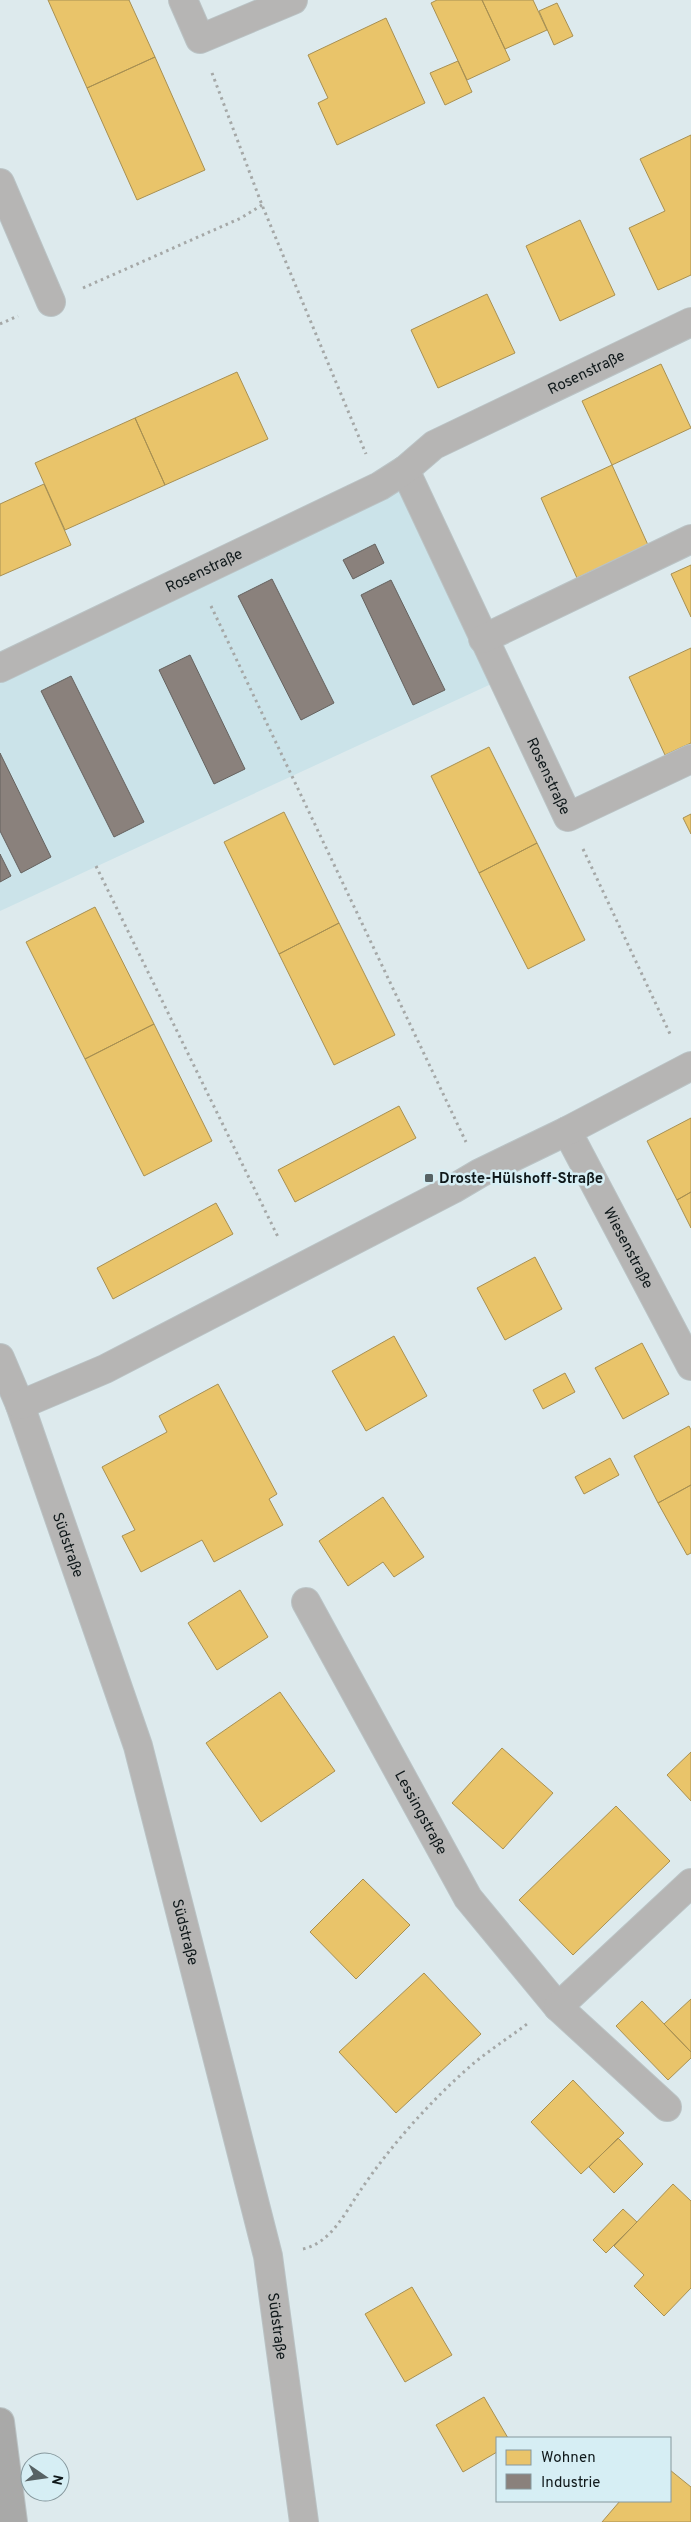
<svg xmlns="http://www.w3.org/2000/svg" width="691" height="2522" font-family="Overpass,sans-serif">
  <rect width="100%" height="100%" fill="#ddeaed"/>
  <path fill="#cbe3e9" d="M405,470L502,679L0,911V668Z"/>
  <path fill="#e9c46a" stroke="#a89052" d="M48,0H129L155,57L87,88Z
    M437,0H482L510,60L467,80L431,3Z
    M482,0H533L547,30L505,49Z
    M557,3L573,36L554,45L539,11Z
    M386,18L425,103L337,145L318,103L328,98L308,55Z
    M155,57L205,170L137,200L87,88Z
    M458,61L472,92L445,105L430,73Z
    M691,135V275L658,290L629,228L665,211L640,159Z
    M580,220L615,295L560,321L526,246Z
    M487,294L515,353L438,388L411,330Z
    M661,364L691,428L612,465L582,401Z
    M237,372L268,439L165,485L135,418Z
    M135,418L165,485L65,530L35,463Z
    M612,465L648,545L577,578L541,498Z
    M44,484L71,545L0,576V504Z
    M691,565V617L671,574Z
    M691,648V743L665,755L629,677Z
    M489,747L537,843L479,873L431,776Z
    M284,812L339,923L279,954L224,842Z
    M691,814V834L683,818Z
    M537,843L585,940L528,969L479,873Z
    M95,907L154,1024L85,1059L26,942Z
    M339,923L395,1035L334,1065L279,954Z
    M154,1024L212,1141L144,1176L85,1059Z
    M399,1106L416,1138L295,1202L278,1170Z
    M691,1118V1192L677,1200L647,1141Z
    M691,1192V1228L677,1200Z
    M216,1203L233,1234L113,1299L97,1268Z
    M535,1257L562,1309L505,1340L477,1288Z
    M394,1336L427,1396L366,1431L332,1371Z
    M642,1343L669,1394L623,1419L595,1368Z
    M565,1373L575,1392L543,1409L533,1390Z
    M218,1384L277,1494L269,1499L283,1525L214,1562L202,1540L141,1572L122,1536L135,1530L102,1467L167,1432L159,1416Z
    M689,1426L691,1430V1485L658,1503L634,1456Z
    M610,1458L619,1475L584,1494L575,1477Z
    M691,1485V1553L687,1555L658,1503Z
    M383,1497L424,1557L394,1577L383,1562L348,1586L319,1541Z
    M240,1590L268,1637L217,1670L188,1623Z
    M280,1692L335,1771L261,1822L206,1743Z
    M502,1748L553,1793L503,1849L452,1803Z
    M691,1752V1801L667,1775Z
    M616,1806L670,1861L573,1955L519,1900Z
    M363,1879L410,1925L356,1979L310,1932Z
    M424,1973L481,2034L396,2113L339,2052Z
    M691,1999V2052L664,2024Z
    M642,2001L691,2052V2058L668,2080L616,2026Z
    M573,2080L624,2133L581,2174L531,2122Z
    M618,2138L643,2164L614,2193L589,2167Z
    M673,2184L691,2201V2288L664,2316L634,2286L644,2275L614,2246Z
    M623,2209L637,2222L606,2253L593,2240Z
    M412,2287L452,2355L405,2382L365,2314Z
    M484,2397L508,2438H497V2452L463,2472L436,2425Z
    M670,2470L691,2487V2522H602L620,2501H670Z"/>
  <path fill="#8a817c" stroke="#65625f" d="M375,544L384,563L353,579L343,560Z
    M272,579L334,703L301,720L238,596Z
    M391,580L445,690L413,705L361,595Z
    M190,655L245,769L214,784L159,670Z
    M71,676L144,822L114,837L41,691Z
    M0,753L51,857L21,873L0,831Z
    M0,854L11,876L0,882Z"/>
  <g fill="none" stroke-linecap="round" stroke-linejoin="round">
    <g stroke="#bac3c5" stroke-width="30">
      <g id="minor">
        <path d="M183,0L200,39L293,0"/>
        <path d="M0,183L51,302"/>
        <path id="s1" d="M405,470L568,817L691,759"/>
        <path d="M483,639L691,539"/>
        <path id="s2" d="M0,668L380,486L405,470L434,445L691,322"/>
        <path id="s3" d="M567,1131L691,1366"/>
        <path id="s4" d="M0,1358L20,1405L138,1746L268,2256L304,2522"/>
        <path d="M20,1405L105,1369L453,1189L480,1173L567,1131L691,1066"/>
        <path id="s5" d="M306,1602L468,1898L558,2007"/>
        <path d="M667,2107L558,2007L691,1883"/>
      </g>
    </g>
    <g stroke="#bac3c5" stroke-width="30">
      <path id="highway" d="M0,2422L13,2522"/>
    </g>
    <path stroke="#a5a8a7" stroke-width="3" stroke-dasharray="2.5 4" stroke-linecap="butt" d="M212,73L262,205L366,454
      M83,288L241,218L262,205
      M0,324L18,316
      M211,606L466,1142
      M583,849L671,1036
      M96,866L279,1239
      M303,2249C330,2243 344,2215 358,2194C390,2146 431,2100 474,2063C491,2049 510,2037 527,2024"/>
    <use href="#minor" stroke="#b6b5b4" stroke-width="28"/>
    <use href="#highway" stroke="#a9a9a8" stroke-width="28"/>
  </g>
  <rect fill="#576264" stroke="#d6eef4" stroke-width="2" x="424" y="1173" width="10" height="10" rx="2.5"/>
  <g text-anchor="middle" stroke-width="5" stroke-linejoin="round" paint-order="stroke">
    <g font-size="15" fill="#0f181a" stroke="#d6eef4">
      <text dy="5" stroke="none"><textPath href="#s2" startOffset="658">Rosenstraße</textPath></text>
      <text dy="5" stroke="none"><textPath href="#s2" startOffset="226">Rosenstraße</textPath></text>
      <text dy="5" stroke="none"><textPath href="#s1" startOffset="338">Rosenstraße</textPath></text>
      <text dy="5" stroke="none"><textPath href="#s3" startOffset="132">Wiesenstraße</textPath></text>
      <text dy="5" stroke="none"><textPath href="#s4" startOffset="199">Südstraße</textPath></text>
      <text dy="5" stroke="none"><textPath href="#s5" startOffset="240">Lessingstraße</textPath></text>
      <text dy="5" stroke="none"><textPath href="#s4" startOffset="604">Südstraße</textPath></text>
      <text dy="5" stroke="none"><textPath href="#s4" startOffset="1009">Südstraße</textPath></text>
    </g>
    <g font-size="15" font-weight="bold" fill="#0f181a" stroke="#d6eef4" text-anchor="start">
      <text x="439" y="1183">Droste-Hülshoff-Straße</text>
    </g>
  </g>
  <rect x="496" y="2437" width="175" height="65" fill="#d6eef4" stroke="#86989d"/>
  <rect x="506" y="2450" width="25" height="15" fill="#e9c46a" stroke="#86989d"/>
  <text x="541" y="2462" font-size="15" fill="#0f181a">Wohnen</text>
  <rect x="506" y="2474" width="25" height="15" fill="#8a817c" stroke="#86989d"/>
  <text x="541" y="2487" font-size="15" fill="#0f181a">Industrie</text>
  <g transform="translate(45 2477) rotate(103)"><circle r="24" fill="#d6eef4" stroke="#86989d"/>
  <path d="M0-4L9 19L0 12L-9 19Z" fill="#576264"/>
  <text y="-8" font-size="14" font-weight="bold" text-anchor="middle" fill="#0f181a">N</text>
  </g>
</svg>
